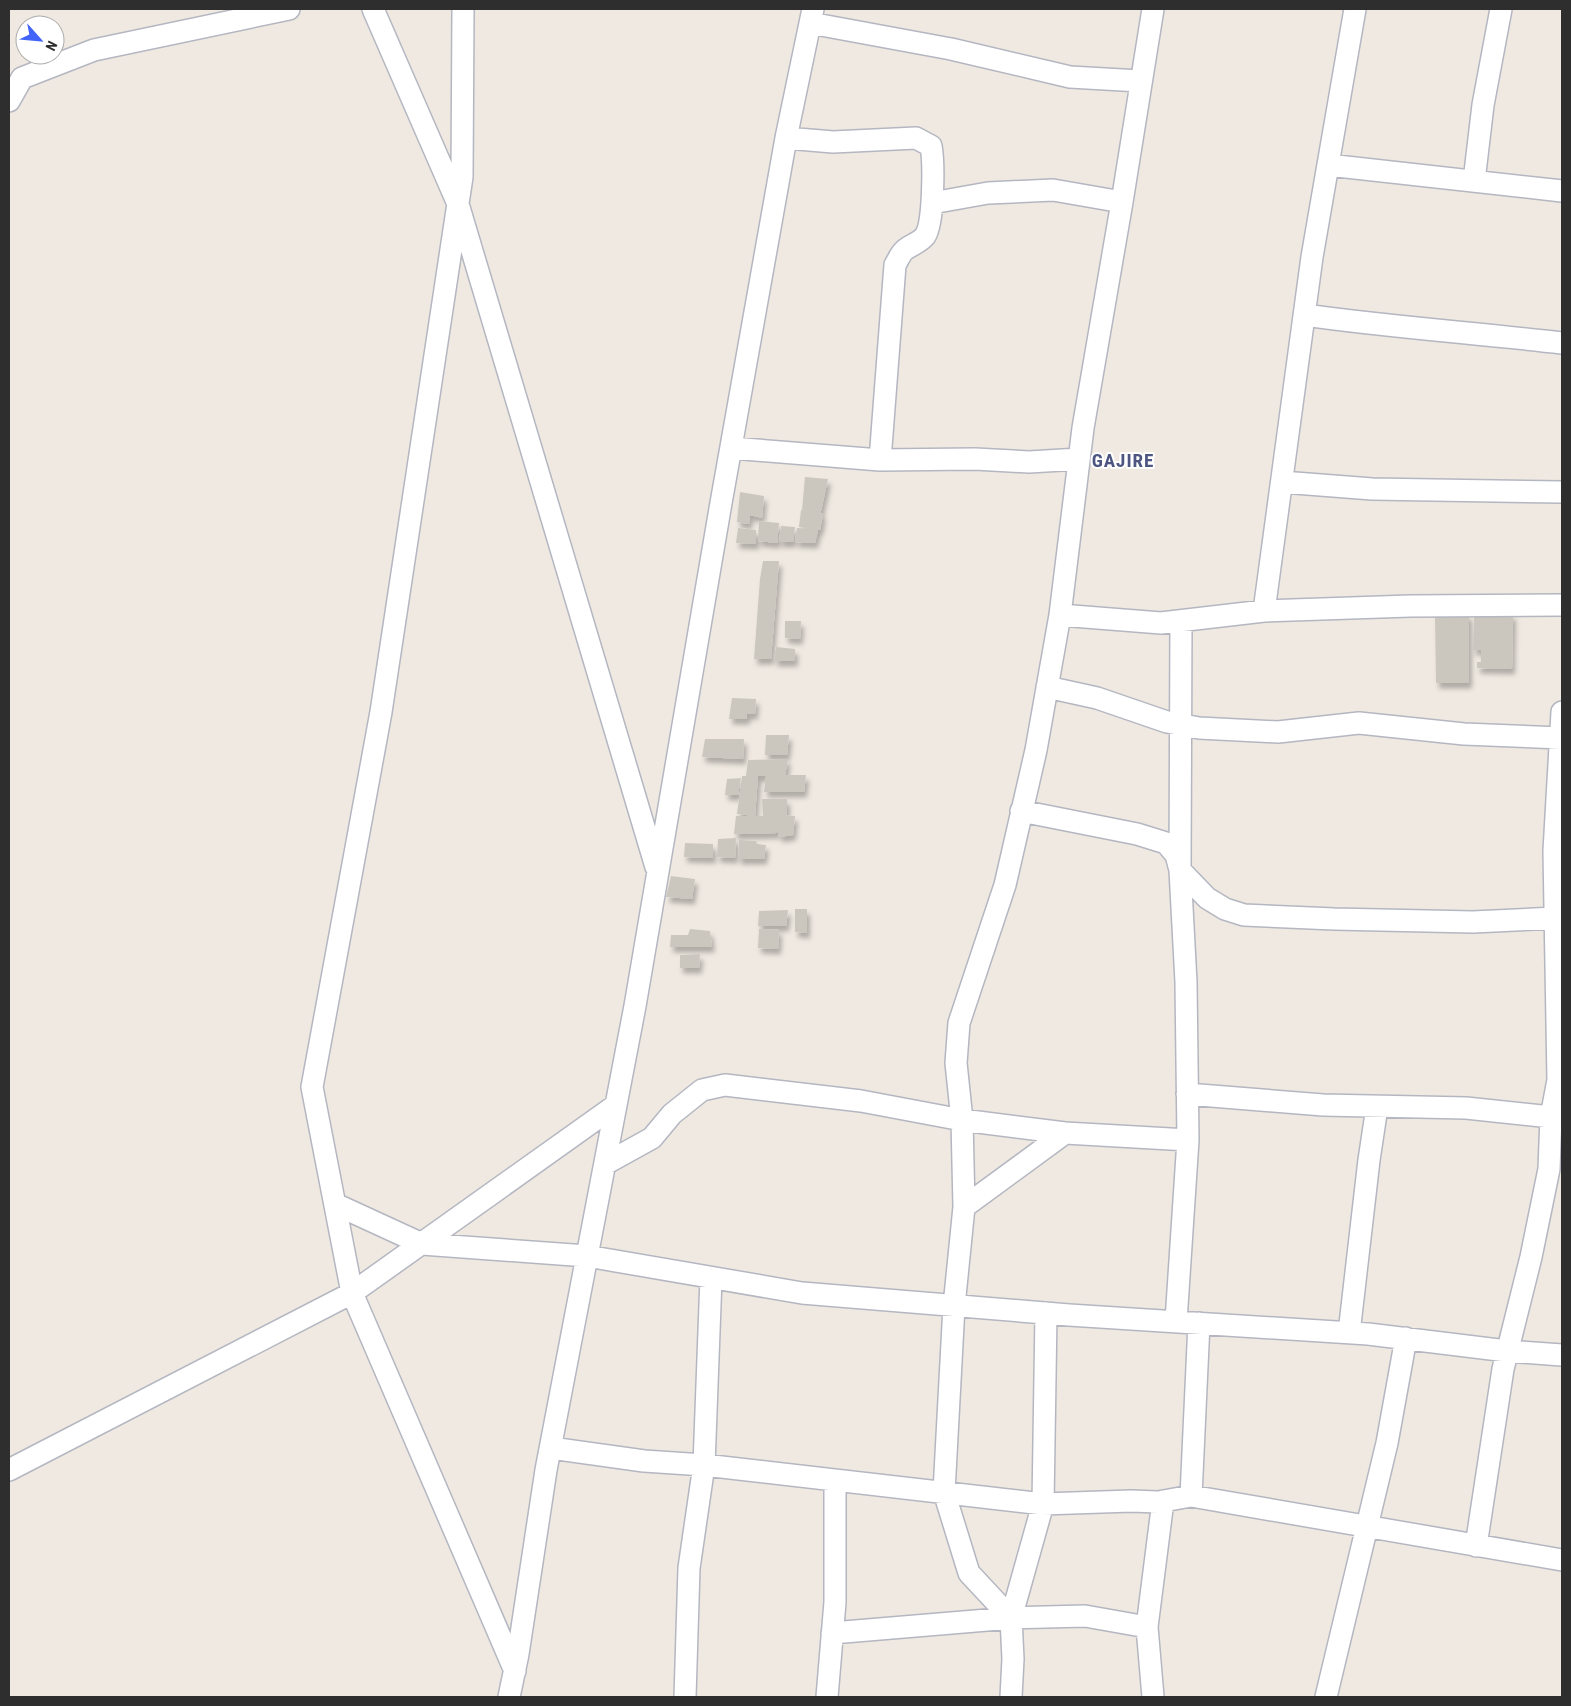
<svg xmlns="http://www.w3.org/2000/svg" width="1571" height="1706" font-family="'Roboto Condensed',sans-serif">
  <defs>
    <filter id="shadow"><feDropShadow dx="3" dy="5.5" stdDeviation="2.5" flood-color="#0004"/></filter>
  </defs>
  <rect width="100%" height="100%" fill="#efe9e1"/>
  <path fill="#cbc7bf" filter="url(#shadow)" d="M805,477L828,479L821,511V513L823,514L820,530H818L815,543L795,542L797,528L813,529L799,527L801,510L810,511L802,510Z
    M740,492L764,496L762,518L750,515L749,524L737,522Z
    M759,521L779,523L777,543L758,541Z
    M781,526L795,527L793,542H779Z
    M738,528L756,530V544L736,543Z
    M763,561H779L771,659H754L760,579Z
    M1474,613L1513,614L1512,669L1477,668V662H1481V650H1473Z
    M1469,614V683H1436L1435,615Z
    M785,621H801L800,639L785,638Z
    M776,647L795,649V661H774Z
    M732,698L756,699L755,714H747V719H729Z
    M766,735H789L787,755H765Z
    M705,739H744L743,759L702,757Z
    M788,759L785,775H806L804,792H764L766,776H758L755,816L737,814L742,776H746L748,760Z
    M741,778L738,795H725L727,779Z
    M762,799H787V815H780L795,816L793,835L779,837L778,824L777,833L734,834L736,816H763Z
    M736,838L735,858L717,857L718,839Z
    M739,840L756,841L757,844L766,845L764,859H738Z
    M685,843L713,844V858L684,857Z
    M671,876L695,879L692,899L666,897Z
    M795,909H807V933L795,932Z
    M788,910L786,926H758L759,911Z
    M690,929L710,931L712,947H670L671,935H688Z
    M759,929L779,930L778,949L758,948Z
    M700,954L699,968H680V955Z"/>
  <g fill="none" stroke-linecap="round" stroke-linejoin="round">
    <g stroke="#b4b7c1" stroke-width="24">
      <path id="minor" d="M373,9L458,204L656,867
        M463,9L462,177L381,712L312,1087L352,1293L515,1671
        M810,23L951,49L1070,77L1140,81
        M9,101L22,78L94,50L289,9
        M786,138L833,142L916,138L931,146C934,162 934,223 925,236C919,243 913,244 906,249C901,252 898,260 895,265L880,460
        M1328,165L1562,191
        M1474,181L1483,105L1501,9
        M932,203L988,193L1053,190L1122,202
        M1304,315C1390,327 1476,333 1562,343
        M731,448L880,460L975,459L1029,462L1079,459
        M1282,482L1372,489L1562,492
        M1264,611L1312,257L1355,9
        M1060,615L1161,623L1264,611L1410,606L1562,605
        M1047,687L1097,698L1167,722L1199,728L1278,732L1359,723L1464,734L1561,738
        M1021,811L1137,834L1166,843L1176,855L1180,870L1207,898L1225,909L1244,915L1334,919L1473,922L1555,918
        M1187,1094L1323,1105L1466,1108L1551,1117
        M605,1164L652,1138L672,1114L702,1090L725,1085L861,1101L962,1120L1065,1133L1188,1140
        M335,1204L422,1244L587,1256L802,1293L1069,1315L1368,1334L1507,1351L1562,1355
        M964,1207L1065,1133
        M1046,1313L1043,1504L1011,1618L1085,1616L1147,1627
        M1176,1321L1188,1140L1186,982L1180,870L1181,621
        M1349,1333L1369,1160L1377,1107
        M551,1448L644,1461L704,1465L1043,1504L1131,1501L1158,1502L1191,1496L1562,1560
        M9,1470L352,1293L616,1105
        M1191,1496L1199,1323
        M1476,1546L1503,1369L1531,1257L1549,1169L1551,1117L1558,1080L1554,851L1562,712
        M832,1633L1011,1618
        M509,1697L518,1654L546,1470L635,1006L721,503L786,138L813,9
        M685,1697L689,1568L704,1465L711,1278
        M827,1697L835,1602V1480
        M1011,1697L1013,1659L1011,1618L969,1573L944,1492L954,1306L964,1207L962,1120L956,1063L959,1023L1005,885L1036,750L1060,615L1083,428L1122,202L1153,9
        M1153,1697L1147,1627L1163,1501
        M1326,1697L1387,1443L1406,1338"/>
    </g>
    <use href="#minor" stroke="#fff" stroke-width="21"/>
  </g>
  <g text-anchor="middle" stroke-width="4" stroke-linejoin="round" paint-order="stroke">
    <g font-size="19" font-weight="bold" letter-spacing="1" fill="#4d5680" stroke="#fff">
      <text x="1123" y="467">GAJIRE</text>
    </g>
  </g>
  <rect width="1571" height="1706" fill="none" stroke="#2e2e2e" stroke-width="20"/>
  <g transform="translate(40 40) rotate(117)"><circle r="24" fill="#ffffff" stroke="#ababab"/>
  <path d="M0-4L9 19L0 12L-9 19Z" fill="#4264fb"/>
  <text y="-8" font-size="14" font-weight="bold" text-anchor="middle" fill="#2e2e2e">N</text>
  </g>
</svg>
